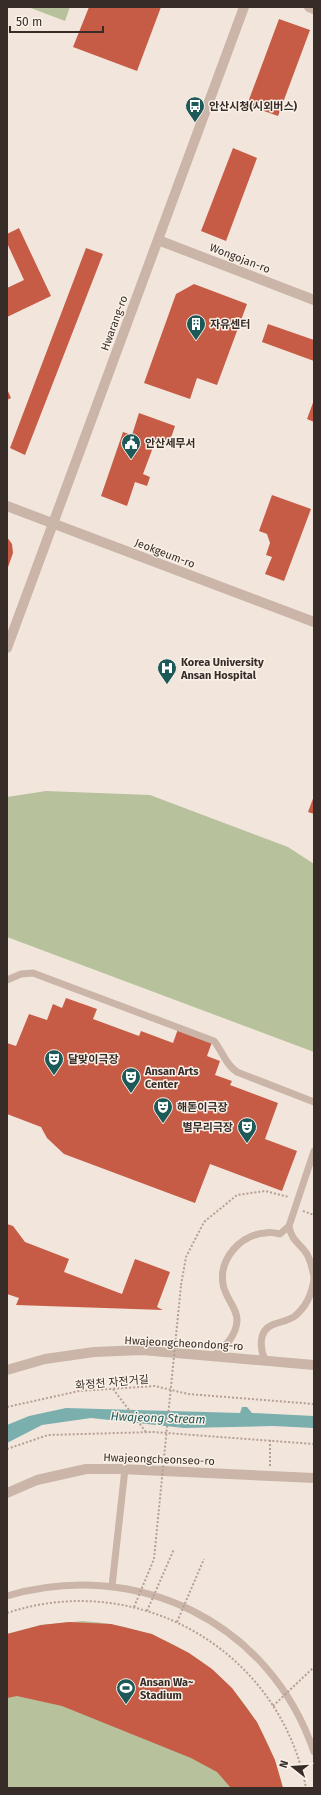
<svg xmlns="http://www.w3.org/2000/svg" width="321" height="1795" font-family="'Fira Sans','Noto Sans KR',sans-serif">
  <rect width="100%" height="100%" fill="#f2e6dc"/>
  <path fill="#b7c19c" d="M28,7H70L65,21Z
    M46,791L150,795L288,847L314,864V1052L7,937V797Z
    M83,1621C184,1627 259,1689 283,1788H7V1634L41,1625Z"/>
  <path fill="#7bafae" d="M242,1407H247L252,1413L314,1416V1428L273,1426L184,1428L91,1418L42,1425L7,1443V1425L29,1416L66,1408L240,1413Z"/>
  <path fill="#c65c46" d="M89,7H161L137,71L73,47Z
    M279,19L310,30L278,116L247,105Z
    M233,148L257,158L226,241L201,231Z
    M19,228L51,296L7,317V288L24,280L7,243V234Z
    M86,248L103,254L25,455L10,448Z
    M194,284L247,304L217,385L197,378L190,399L144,383L176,294Z
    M268,324L314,340V361L262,342Z
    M7,389L11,398L7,400Z
    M314,400V422L307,419Z
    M139,413L175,426L168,447L155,442L143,474L150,477L147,486L135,482L127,506L101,496L123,432L132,435Z
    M272,495L311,509L284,581L265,574L272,557L266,555L270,543L267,534L259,531Z
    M7,537L12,544L13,553L7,570Z
    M314,796V814L308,812Z
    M66,998L97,1009L93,1019L139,1036L141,1031L173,1043L178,1029L212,1042L207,1056L220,1061L215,1075L232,1081L230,1085L278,1103L265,1139L297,1151L282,1191L210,1164L195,1203L64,1154L47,1138L41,1127L7,1114V1043L16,1046L29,1014L47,1020L53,1004L62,1008Z
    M7,1224L13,1226L25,1242L69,1259L64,1272L122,1294L135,1259L170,1272L157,1307L163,1310L16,1305L19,1298L7,1294Z
    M69,1622L111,1624L152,1634L189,1653L212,1669L232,1688L257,1722L275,1760L283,1788H231L217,1772L191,1758L62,1706L17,1696L7,1698V1634L41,1625Z"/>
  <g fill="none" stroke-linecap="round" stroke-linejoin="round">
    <path stroke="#b69f92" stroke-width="2" stroke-dasharray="2 2" stroke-linecap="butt" d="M303,1211L314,1215
      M181,1285L186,1257L204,1222L237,1195L265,1191L289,1197
      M113,1389L146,1432
      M7,1407L79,1391L155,1386L188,1394L314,1404
      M7,1449L48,1435L153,1432L314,1444
      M270,1466V1440
      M7,1613C139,1569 280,1651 306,1788"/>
    <path stroke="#cab5a8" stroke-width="7" d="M7,980L21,974L33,973L214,1041C223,1052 225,1064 237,1072L314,1102
      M314,1151L289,1226C291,1238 296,1241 304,1250C310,1257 312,1267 314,1277
      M213,1356C224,1348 236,1336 237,1321C238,1309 225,1298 223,1284C219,1259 240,1235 265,1233C270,1232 276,1233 280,1234L289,1226
      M265,1360C260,1349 258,1331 272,1325C279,1322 288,1321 295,1316C307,1306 312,1294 314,1279
      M112,1586L125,1469
      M7,1596C137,1558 270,1622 314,1752"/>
    <path stroke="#cab5a8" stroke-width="10" d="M309,7L314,9"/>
    <path stroke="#cab5a8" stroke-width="10" d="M158,240L314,300
      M7,506L314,622
      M7,648L244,7
      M7,1370L45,1359L94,1352L142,1350L314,1365
      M7,1493L37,1480L86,1469H120L314,1478"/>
    <path stroke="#b69f92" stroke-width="2" stroke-dasharray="2 2" stroke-linecap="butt" d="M134,1607L154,1559L181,1285
      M147,1611L174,1549
      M177,1622L204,1559
      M273,1706L314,1667"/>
  </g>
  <defs>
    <g id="bus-pin" transform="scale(1)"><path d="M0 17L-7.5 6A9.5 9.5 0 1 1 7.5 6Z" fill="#1d5958" stroke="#faf1e8"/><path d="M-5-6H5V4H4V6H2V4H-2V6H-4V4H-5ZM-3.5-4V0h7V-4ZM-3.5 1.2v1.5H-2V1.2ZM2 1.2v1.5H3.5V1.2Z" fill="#fff"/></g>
    <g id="building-pin" transform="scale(1)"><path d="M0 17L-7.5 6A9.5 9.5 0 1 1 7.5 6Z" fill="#1d5958" stroke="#faf1e8"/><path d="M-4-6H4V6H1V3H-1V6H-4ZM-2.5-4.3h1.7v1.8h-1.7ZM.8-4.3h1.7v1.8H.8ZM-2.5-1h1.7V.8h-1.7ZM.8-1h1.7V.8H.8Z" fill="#fff"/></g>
    <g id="civic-pin" transform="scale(1)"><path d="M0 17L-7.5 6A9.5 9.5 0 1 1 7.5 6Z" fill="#1d5958" stroke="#faf1e8"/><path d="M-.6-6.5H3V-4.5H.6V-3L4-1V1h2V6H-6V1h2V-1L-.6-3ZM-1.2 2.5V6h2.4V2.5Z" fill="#fff"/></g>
    <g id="hospital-pin" transform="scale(1)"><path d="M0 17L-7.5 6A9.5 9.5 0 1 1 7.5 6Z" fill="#1d5958" stroke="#faf1e8"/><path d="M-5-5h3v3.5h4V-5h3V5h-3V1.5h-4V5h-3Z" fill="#fff"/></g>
    <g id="theatre-pin" transform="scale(1)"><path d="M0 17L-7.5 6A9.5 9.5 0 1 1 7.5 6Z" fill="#1d5958" stroke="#faf1e8"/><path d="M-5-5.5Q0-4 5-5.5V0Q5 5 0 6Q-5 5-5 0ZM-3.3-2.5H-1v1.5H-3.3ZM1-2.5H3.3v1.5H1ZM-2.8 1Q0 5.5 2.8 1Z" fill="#fff"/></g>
    <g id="stadium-pin" transform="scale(1)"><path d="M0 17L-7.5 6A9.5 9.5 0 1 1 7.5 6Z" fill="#1d5958" stroke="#faf1e8"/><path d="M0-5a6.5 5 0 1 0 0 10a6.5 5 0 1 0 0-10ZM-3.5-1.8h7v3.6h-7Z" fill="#fff"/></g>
  </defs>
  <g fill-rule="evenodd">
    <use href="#bus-pin" x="195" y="106"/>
    <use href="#building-pin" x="196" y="324"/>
    <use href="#civic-pin" x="131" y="443"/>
    <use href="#hospital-pin" x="167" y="668"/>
    <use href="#theatre-pin" x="54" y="1059"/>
    <use href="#theatre-pin" x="131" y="1077"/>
    <use href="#theatre-pin" x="163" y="1107"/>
    <use href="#theatre-pin" x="247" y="1127"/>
    <use href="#stadium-pin" x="126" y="1688"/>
  </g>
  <g text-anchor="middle" stroke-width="3" stroke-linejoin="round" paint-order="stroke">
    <g font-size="11" font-weight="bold" fill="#372c28" stroke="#faf1e8" text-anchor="start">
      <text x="209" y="110">안산시청(시외버스)</text>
      <text x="210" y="328">자유센터</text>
      <text x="145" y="447">안산세무서</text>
      <text x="181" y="666">Korea University<tspan x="181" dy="13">Ansan Hospital</tspan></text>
      <text x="68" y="1063">달맞이극장</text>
      <text x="145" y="1075">Ansan Arts<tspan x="145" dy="13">Center</tspan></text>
      <text x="177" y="1111">해돋이극장</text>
      <text x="233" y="1131" text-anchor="end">별무리극장</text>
      <text x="140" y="1686">Ansan Wa~<tspan x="140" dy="13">Stadium</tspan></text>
    </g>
    <g font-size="11" fill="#372c28" stroke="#faf1e8">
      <text transform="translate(240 258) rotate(21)" y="4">Wongojan-ro</text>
      <text transform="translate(114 323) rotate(-70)" y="4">Hwarang-ro</text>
      <text transform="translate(165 553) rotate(21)" y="4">Jeokgeum-ro</text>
      <text transform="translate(184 1343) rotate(3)" y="4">Hwajeongcheondong-ro</text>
      <text transform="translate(112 1382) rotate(-5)" y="4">화정천 자전거길</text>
      <text transform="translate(159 1459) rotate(2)" y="4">Hwajeongcheonseo-ro</text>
    </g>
    <g font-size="12" font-style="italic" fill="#1d5958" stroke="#faf1e8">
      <text transform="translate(158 1418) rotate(2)" y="4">Hwajeong Stream</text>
    </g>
  </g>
  <rect width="321" height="1795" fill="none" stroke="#372c28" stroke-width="16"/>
  <g transform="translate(293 1767) rotate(287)" stroke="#faf1e8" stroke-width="3" paint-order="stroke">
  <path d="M0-3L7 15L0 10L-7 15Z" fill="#372c28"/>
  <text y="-6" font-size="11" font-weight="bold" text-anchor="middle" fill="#372c28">N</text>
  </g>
  <path d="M10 26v6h93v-6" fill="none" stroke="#372c28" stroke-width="2"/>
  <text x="16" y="26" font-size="12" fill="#372c28" stroke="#faf1e8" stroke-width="3" paint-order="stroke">50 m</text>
</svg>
